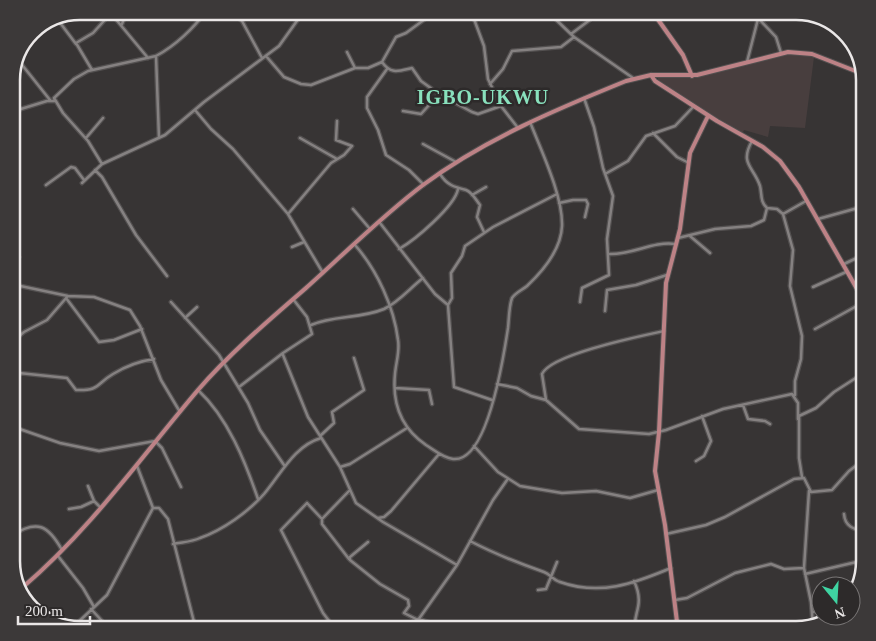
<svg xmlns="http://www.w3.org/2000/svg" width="876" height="641" font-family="'Times New Roman',serif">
  <rect width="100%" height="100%" fill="#373434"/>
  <path fill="#483e3e" d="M789,53L814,57L805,128L770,126L768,137L744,130L742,134L658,81V76L694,77Z"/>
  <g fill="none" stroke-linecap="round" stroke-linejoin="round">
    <g stroke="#535050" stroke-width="5">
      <path id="minor" d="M109,11L148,58
        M230,11L242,21L262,58
        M471,11L484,46L488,79L501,106L518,128
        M547,11L574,37L633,78
        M590,11L591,19
        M743,11L758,18L776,37L781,53
        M58,20L76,44
        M122,24L127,11
        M571,34L591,19L614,11
        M347,52L355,68
        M156,56L159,138
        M266,56L284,77L301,84L311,85L355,68H368L382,62L396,37L406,33L436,11
        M19,61L50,100
        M382,62C391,75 399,71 412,68L421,81L439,94L472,112L478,114L501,106
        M747,62L760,11
        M387,69L367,97V108L378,130L386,155L409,170L424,185
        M92,70L76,43L93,33L111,13
        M490,84L503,69L512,51L561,47L574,37
        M195,110L211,129L233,149L288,214
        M403,111L421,114L439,94
        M11,112L47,101H55
        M653,133L677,157L687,162
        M86,138L103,118
        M300,138L337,159
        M752,141C739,164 754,167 760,186C762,194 760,202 767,208L777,209L783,214
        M423,144L456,162
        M102,164L88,141L63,113L54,98L74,79L88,71L156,56C175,46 194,28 206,11
        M95,170L102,177L136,235L167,276
        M440,174C447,185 454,187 466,190C472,192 476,200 480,205L477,217L484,232
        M605,174L628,161L646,136L675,126L694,106
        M82,183L102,164L165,135L204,102L279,46L304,11
        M46,185L71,167L75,168L84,180
        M472,195L486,187
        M559,203L573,200H586L588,204L585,217
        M353,209L370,229
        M818,219L865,206
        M380,223L435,294L448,305L454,387L492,400
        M690,236L710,253
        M678,238L715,229L751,226L764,220L767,208
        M355,245C377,270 394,307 398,340C400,351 396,362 395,374C392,404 401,428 426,445C434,450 443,458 453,459C488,463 504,354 508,328C509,319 509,306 512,298C515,293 522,290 527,286C544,270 561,250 562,226C563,196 541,150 530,122
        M292,247L304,242
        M399,249C415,240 455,206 458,189
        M609,254C632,255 653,241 675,244
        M844,264L865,254
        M323,273L288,214L331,163L344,155L352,146L336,140L337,121
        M11,284L68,296L94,297L130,310L140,326L161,380L180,412
        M813,287L846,272
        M11,297C16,283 14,271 19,257L11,246
        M66,298L99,342L114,340L142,329
        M293,299L307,317L312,334L283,353V355L308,417L340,467L356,503L383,522L457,565
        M171,302L219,355L248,403L260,430L284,465
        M580,302L582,288L609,275L607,239L613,196L603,168L594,127L584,98
        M448,305L452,298L451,273L462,256L465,246L493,227L557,194
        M605,311L607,290L636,285L667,275
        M185,318L197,307
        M311,325C334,315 360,319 384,309C399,302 410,288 423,278
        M815,329L864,302
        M12,342L24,332L47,320L67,297
        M13,342L16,368L19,373L67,378L76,390C100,391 96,384 113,374C126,366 140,361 154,359
        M497,384L517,388L531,396L546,400L579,429L649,434L666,430L723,409L792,394L798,403V419
        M11,386L18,384L19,373
        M239,387L283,353
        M395,388L429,390L432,404
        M198,390C228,418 245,461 258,499
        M795,395V381L801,359L802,336L790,286L793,250L783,214L806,201
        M546,400L542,374C551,354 641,336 664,331
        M743,405L748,419L765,421L770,424
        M11,426L60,443L99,451L155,441L162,448L181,487
        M320,436L334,423L332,412L364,390L354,358
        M474,446L498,472L520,486L562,493L596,491L630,498L658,490
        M696,461L704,456L711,441L702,416
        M340,467L350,464L407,428
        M802,477L799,458V416L816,408L834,392L865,372
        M88,486L94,501
        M809,491L804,568L811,602L813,626
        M153,508H159L168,519L196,630
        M69,509L81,507L94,501L100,507
        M844,514C845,527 854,529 865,532
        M378,518L384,517L391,511L439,454
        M322,519V524L349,559
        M666,534L706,525L725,517L794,479L804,478L811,492L832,490L849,471L865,459
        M11,536C37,519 48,525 62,550
        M470,541C495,554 518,563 544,572C550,574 553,580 560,582C600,596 633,584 671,568
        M368,542L350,557V560L380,584L408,600L409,606L404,613L418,620
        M173,544C182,542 192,542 200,538C223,530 248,512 264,494C281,474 294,446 321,438
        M58,556L83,588L94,607
        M805,574L865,560
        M634,581C646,607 631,614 636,630
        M538,590L546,589L557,562
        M675,600L687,598L735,573L771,564L784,569L804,568
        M91,609L103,622
        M813,612L821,610
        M418,619L455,630
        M73,627L107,595L153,508L137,466
        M336,630L323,613L281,530L307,503L322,519L349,491
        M411,630L457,565L493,500L507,480"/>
    </g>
    <g stroke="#535050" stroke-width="6">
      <path id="major" d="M652,11L683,55L692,76
        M651,75L655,81L717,121L763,147L780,161L799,187L865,303
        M23,587C90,530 141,457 198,390C230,353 269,320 306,288C344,254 382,216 423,185C483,140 557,109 626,81L651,75H697L788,52L812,54L863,74
        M678,630L665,525L655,471L659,432L666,283L680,229L690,153L708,116"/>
    </g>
    <use href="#minor" stroke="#858181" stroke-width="2.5"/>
    <use href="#major" stroke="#bd8286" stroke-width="4"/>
  </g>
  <g text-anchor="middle" stroke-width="5" stroke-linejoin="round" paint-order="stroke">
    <g font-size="20" font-weight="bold" letter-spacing="1" fill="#89e1bd" stroke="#2d2a2a">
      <text x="483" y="104">IGBO-UKWU</text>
    </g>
  </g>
  <path d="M0 0H876V641H0ZM80 20H796A60 60 0 0 1 856 80V561A60 60 0 0 1 796 621H80A60 60 0 0 1 20 561V80A60 60 0 0 1 80 20Z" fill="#3c3939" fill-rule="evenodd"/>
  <path fill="none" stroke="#eae7e7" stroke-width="2.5" d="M80 20H796A60 60 0 0 1 856 80V561A60 60 0 0 1 796 621H80A60 60 0 0 1 20 561V80A60 60 0 0 1 80 20Z"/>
  <g transform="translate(836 601) rotate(162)"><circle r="24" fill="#2d2a2a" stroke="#797676"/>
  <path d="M0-4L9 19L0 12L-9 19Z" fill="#3fd4a2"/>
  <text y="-8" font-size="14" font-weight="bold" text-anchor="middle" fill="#eae7e7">N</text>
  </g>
  <path d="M18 616v8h72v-8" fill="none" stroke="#eae7e7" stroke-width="2.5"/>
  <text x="25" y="616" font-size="15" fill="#eae7e7" stroke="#2d2a2a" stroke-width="4" paint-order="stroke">200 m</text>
</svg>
